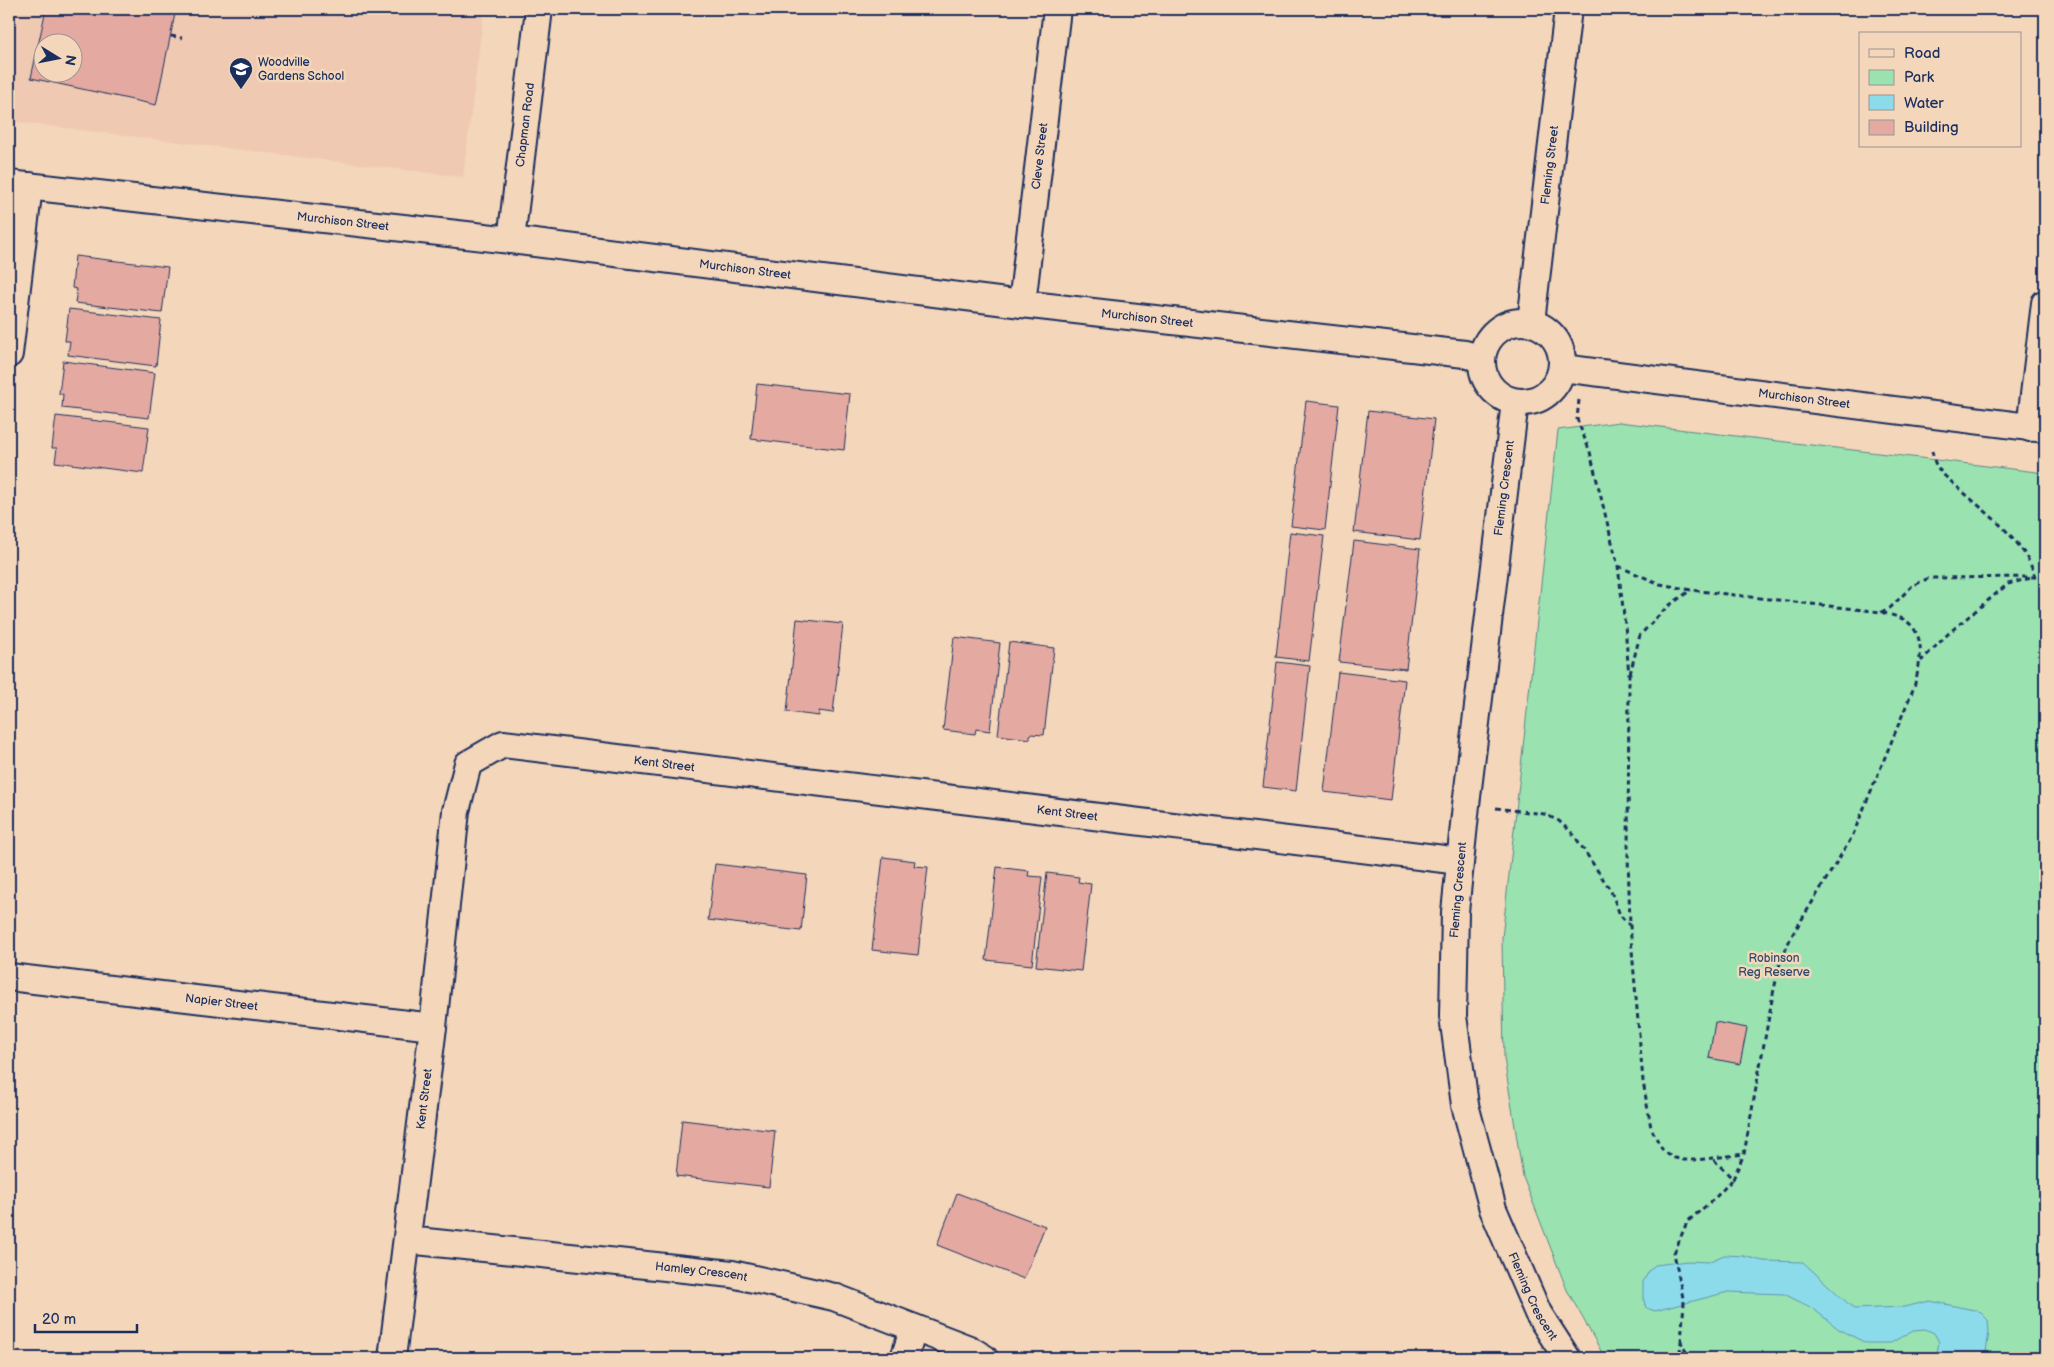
<svg xmlns="http://www.w3.org/2000/svg" width="2054" height="1367" font-family="'Balsamiq Sans',sans-serif">
  <rect width="100%" height="100%" fill="#f4d6ba"/>
  <filter id="ink" filterUnits="userSpaceOnUse"><feTurbulence type="fractalNoise" baseFrequency=".02" numOctaves="2"/><feDisplacementMap in="SourceGraphic" scale="10" xChannelSelector="R" yChannelSelector="G"/><feConvolveMatrix kernelMatrix="1 2 1 2 8 2 1 2 1" color-interpolation-filters="sRGB"/></filter>
  <g filter="url(#ink)">
    <path fill="#efc9b2" fill-rule="evenodd" d="M9,9H484L463,177L9,121ZM42,42H72V72H42Z"/>
    <path fill="#9ae2b0" stroke="#5a8887" d="M1619,422L2045,473V1358H1605L1567,1290L1523,1177L1504,1058L1502,938L1558,430Z"/>
    <path fill="#8cdbea" stroke="#5f96b2" d="M1724,1255L1743,1256L1763,1261L1803,1262L1854,1309L1904,1307L1930,1301L1979,1311L1988,1320L1989,1332L1986,1352L1981,1358H1936L1939,1342L1934,1333L1925,1329L1913,1330L1891,1343H1866L1840,1330L1812,1308L1784,1294L1728,1292L1655,1311L1646,1308L1643,1297V1282L1649,1271L1655,1265L1687,1261L1708,1262Z"/>
    <path fill="#e4aaa1" stroke="#1b2f5e" fill-rule="evenodd" d="M46,9H176L156,105L31,78ZM42,42H72V72H42Z
      M75,256L168,267L162,313L75,303L77,289L72,288Z
      M69,309L161,320L156,366L68,355L70,341H65Z
      M63,361L155,373L149,418L62,408L63,394H59Z
      M757,384L850,394L844,450L751,439Z
      M1306,401L1339,405L1325,530L1291,526Z
      M1368,411L1434,419L1420,540L1354,532Z
      M56,416L149,427L143,473L55,462L57,448H52Z
      M1290,532L1324,536L1309,661L1276,657Z
      M1354,541L1420,549L1406,669L1339,662Z
      M797,619L843,624L833,713L819,711V716L787,712Z
      M954,637L1000,643L990,731L976,729L975,734L943,730Z
      M1009,642L1054,648L1044,735L1030,734V739L998,735Z
      M1277,662L1310,666L1296,791L1263,787Z
      M1338,672L1405,680L1391,800L1324,792Z
      M883,857L915,861L914,866L928,867L918,955L872,950Z
      M715,864L807,875L801,931L708,920Z
      M997,867L1029,871L1028,876L1042,877L1032,965L986,960Z
      M1047,873L1079,877L1078,882L1091,884L1081,971L1036,966Z
      M1715,1022L1747,1028L1740,1064L1709,1058Z
      M682,1120L775,1131L769,1187L676,1176Z
      M957,1193L1045,1226L1024,1279L937,1245Z"/>
    <g fill="none" stroke-linecap="round" stroke-linejoin="round">
      <g stroke="#1b2f5e" stroke-width="30">
        <g id="minor">
          <path id="s1" d="M9,184L511,240L1022,304L1465,354L1482,359"/>
          <path id="s2" d="M511,240L539,9"/>
          <path id="s3" d="M1022,304L1057,9"/>
          <circle cx="1522" cy="362" r="40"/>
          <path id="s4" d="M1531,322L1568,9"/>
          <path d="M9,354L29,186"/>
          <path id="s5" d="M1562,368L2045,429"/>
          <path id="s6" d="M1515,402L1466,805L1455,912L1453,1016L1465,1105L1493,1209L1538,1313L1567,1358"/>
          <path d="M2030,428L2045,303"/>
          <path id="s7" d="M9,977L433,1027"/>
          <path id="s8" d="M407,1240L732,1274L834,1297L969,1349L984,1358"/>
          <path id="s9" d="M392,1358L433,1027L456,811L468,764L503,744L1460,861"/>
          <path d="M904,1358L914,1328"/>
        </g>
      </g>
      <path stroke="#1b2f5e" stroke-width="3" stroke-dasharray="5 4" stroke-linecap="butt" d="M171,36L182,38
        M1579,400L1577,419L1590,452L1608,526L1618,566L1625,625L1629,676L1628,854L1630,926L1643,1081L1651,1128L1662,1149L1671,1157L1684,1160H1697L1744,1154
        M1932,451C1933,455 1934,461 1936,465C1942,475 1953,483 1961,490C1988,515 2025,540 2035,577H2045
        M1618,566L1660,584L1691,590L1881,612C1890,615 1903,617 1910,624C1927,641 1919,667 1914,687L1852,837L1791,937L1780,963L1773,994L1744,1154L1733,1179L1712,1158
        M1881,612L1890,608L1912,586L1929,578L2035,577L2008,584L1950,632L1921,661
        M1630,674L1640,635L1667,607L1691,590
        M1496,808L1544,814L1559,821L1574,835L1611,891L1620,915L1629,925
        M1681,1342L1684,1303L1674,1253L1687,1222L1715,1198L1733,1179
        M1672,1358L1680,1352L1681,1342L1689,1358"/>
      <use href="#minor" stroke="#f4d6ba" stroke-width="26"/>
    </g>
  </g>
  <defs>
    <g id="school-pin" transform="scale(1.25)"><path d="M0 17L-7.5 6A9.5 9.5 0 1 1 7.5 6Z" fill="#1b2f5e" stroke="#f4d6ba"/><path d="M0-5L7-2L0 1L-7-2ZM-4 1L0 2.5L4 1V4Q0 6-4 4Z" fill="#fff"/></g>
  </defs>
  <g fill-rule="evenodd">
    <use href="#school-pin" x="241" y="69"/>
  </g>
  <g text-anchor="middle" stroke-width="5" stroke-linejoin="round" paint-order="stroke">
    <g font-size="12" fill="#1b2f5e" stroke="#f4d6ba" text-anchor="start">
      <text x="258" y="66">Woodville<tspan x="258" dy="14">Gardens School</tspan></text>
    </g>
    <g font-size="12" fill="#1b2f5e" stroke="#f4d6ba">
      <text dy="4" stroke="none"><textPath href="#s2" startOffset="116">Chapman Road</textPath></text>
      <text dy="4" stroke="none"><textPath href="#s3" startOffset="149">Cleve Street</textPath></text>
      <text dy="4" stroke="none"><textPath href="#s4" startOffset="158">Fleming Street</textPath></text>
      <text dy="4" stroke="none"><textPath href="#s1" startOffset="336">Murchison Street</textPath></text>
      <text dy="4" stroke="none"><textPath href="#s1" startOffset="741">Murchison Street</textPath></text>
      <text dy="4" stroke="none"><textPath href="#s1" startOffset="1146">Murchison Street</textPath></text>
      <text dy="4" stroke="none"><textPath href="#s5" startOffset="244">Murchison Street</textPath></text>
      <text transform="translate(1504 488) rotate(-83)" y="4">Fleming Crescent</text>
      <text dy="4" stroke="none"><textPath href="#s9" startOffset="802">Kent Street</textPath></text>
      <text dy="4" stroke="none"><textPath href="#s9" startOffset="1208">Kent Street</textPath></text>
      <text transform="translate(1458 890) rotate(-85)" y="4">Fleming Crescent</text>
      <text dy="4" stroke="none"><textPath href="#s7" startOffset="214">Napier Street</textPath></text>
      <text dy="4" stroke="none"><textPath href="#s9" startOffset="261">Kent Street</textPath></text>
      <text dy="4" stroke="none"><textPath href="#s8" startOffset="296">Hamley Crescent</textPath></text>
      <text dy="4" stroke="none"><textPath href="#s6" startOffset="911">Fleming Crescent</textPath></text>
    </g>
    <g font-size="12" fill="#2e4a6a" stroke="#f4d6ba">
      <text x="1774" y="962">Robinson<tspan x="1774" dy="14">Reg Reserve</tspan></text>
    </g>
  </g>
  <rect width="2054" height="1367" fill="none" stroke="#f4d6ba" stroke-width="30"/>
  <rect x="15" y="15" width="2024" height="1337" fill="none" stroke="#1b2f5e" stroke-width="2" filter="url(#ink)"/>
  <rect x="1859" y="32" width="162" height="115" fill="#f4d6ba" stroke="#9d9395"/>
  <rect x="1869" y="49" width="25" height="8" fill="#f4d6ba" stroke="#9d9395"/>
  <text x="1904" y="58" font-size="15" fill="#1b2f5e">Road</text>
  <rect x="1869" y="70" width="25" height="15" fill="#9ae2b0" stroke="#9d9395"/>
  <text x="1904" y="82" font-size="15" fill="#1b2f5e">Park</text>
  <rect x="1869" y="95" width="25" height="15" fill="#8cdbea" stroke="#9d9395"/>
  <text x="1904" y="108" font-size="15" fill="#1b2f5e">Water</text>
  <rect x="1869" y="120" width="25" height="15" fill="#e4aaa1" stroke="#9d9395"/>
  <text x="1904" y="132" font-size="15" fill="#1b2f5e">Building</text>
  <g transform="translate(58 58) rotate(100)"><circle r="24" fill="#f4d6ba" stroke="#9d9395"/>
  <path d="M0-4L9 19L0 12L-9 19Z" fill="#1b2f5e"/>
  <text y="-8" font-size="14" font-weight="bold" text-anchor="middle" fill="#1b2f5e">N</text>
  </g>
  <path d="M35 1324v8h102v-8" fill="none" stroke="#1b2f5e" stroke-width="2.5"/>
  <text x="42" y="1324" font-size="15" fill="#1b2f5e" stroke="#f4d6ba" stroke-width="4" paint-order="stroke">20 m</text>
</svg>
